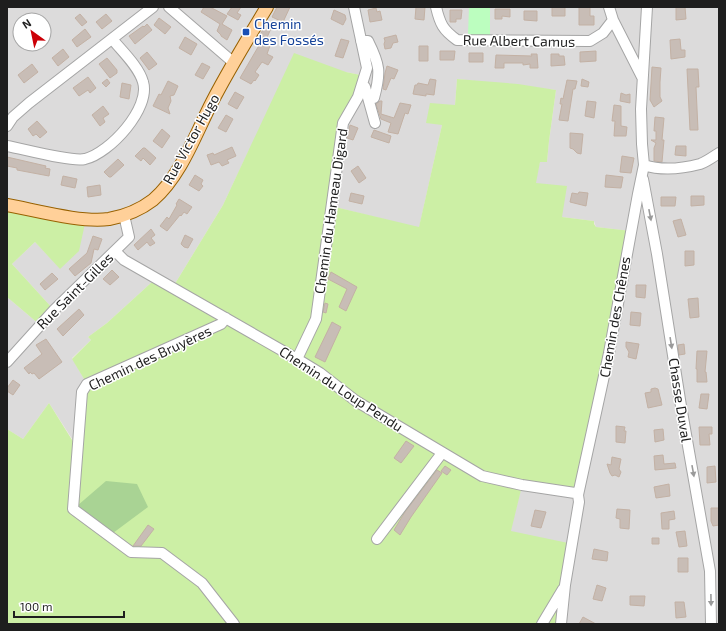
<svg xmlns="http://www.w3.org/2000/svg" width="726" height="631" font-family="'Exo 2',sans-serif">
  <rect width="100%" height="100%" fill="#f0ebe3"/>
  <path fill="#dcdbdb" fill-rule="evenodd" d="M7,7H719V624H561L510,532L522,485L630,231L596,227L594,221L562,217L535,183L540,161L547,162L549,141L556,90L457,79L455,105L442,125L419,228L331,206L343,123L365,76L346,72L249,150L223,205L173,287L152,282L107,323L88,337L91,340L72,358L87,384L78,448L49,403L23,439L7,429V297L40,325L54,310L12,264L35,242L60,268L7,205ZM20,20H44V44H20Z"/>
  <path fill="#ccefa5" d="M294,53L346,72L365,76L343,123L331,206L419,227L442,125L426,123L430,103L455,105L457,79L518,84L556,90L549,141L547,162H540L536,183L567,186L562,217L594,221V224L596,227L631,231L578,495L522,486L511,531L573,544L561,624H7V429L23,439L49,403L77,448L87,384L72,359L91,340L88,337L107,323L152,282L173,287L223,205Z
    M7,205L86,219L79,251L60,269L35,242L12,264L54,310L40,325L7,297Z"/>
  <path fill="#a9d394" d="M106,481L137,484L148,507L113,533L77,506Z"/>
  <path fill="#bcfebf" d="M469,7H490V36L468,35Z"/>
  <path fill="#c8bdb6" stroke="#c3b1a4" d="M204,7H210L227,16L222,24L232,30L227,40L221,36V35L217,31L220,24L201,12Z
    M232,7H241L237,13L241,15L238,20L227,14Z
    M277,7H290L283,22L272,17Z
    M416,7H425L424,20L415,19Z
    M552,7H565V16H552Z
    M579,7H590V16H594V25H579Z
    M676,7H685L686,19L676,20Z
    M376,8L377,12L380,11L382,20L370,22L368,10Z
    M495,9H510V17L502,16V19H495Z
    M334,10L345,15L346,19L343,25L331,19Z
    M450,10H462L461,19H456V22H450Z
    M524,11H537V21L524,20Z
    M80,14L87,22L82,26L75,18Z
    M106,14L112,21L102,29L96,22Z
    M159,18L171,27L165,34L154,25Z
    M268,21L273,24L265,42L271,43L267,54L273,57L268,65L262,62L255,72L259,75L255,81L254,80L251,84L240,78L261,42L257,40Z
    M147,24L152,30L135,44L129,36L143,26L144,27Z
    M85,29L91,37L77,47L72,40Z
    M396,35L398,42L393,43L391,48L385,49L384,44L385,41L384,38Z
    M185,37L197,44L191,55L179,48Z
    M341,39L349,41L343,58L335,56Z
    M680,39L681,50H685V57L671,59L670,40Z
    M419,46H428V61H419Z
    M63,49L69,57L58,66L52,58Z
    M440,51H455L454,60H440Z
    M596,51V61L580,62V52Z
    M147,52L157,64L149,70L140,58Z
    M469,53H483V62H469Z
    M531,54H537L538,68H530V64L523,65V63H504V68H495L496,55L532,56Z
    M551,54H559V56H564L565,65L551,66Z
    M107,58L117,70V73L110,78L99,64Z
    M202,63L210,67L203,79L195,75Z
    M32,64L38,72L24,83L18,75Z
    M387,66L398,70L394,79L391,78L386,90L383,89L385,73Z
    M652,67L661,68L660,82V97L662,101L654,107L650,100Z
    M687,69H698L699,87H696L698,130H690Z
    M88,77L96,88L90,93L88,90L79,96L73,88Z
    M107,79L110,83L106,87L102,83Z
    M430,79L436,80L434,95L426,94V96L413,94L415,85H417L418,83L428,85Z
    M582,79L589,82L588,87L581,86Z
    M567,80L577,81L575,89H573L568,121L559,120L562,104H560L561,98L563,99Z
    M168,81L178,86L174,95L170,96L171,101L168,108L170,114L153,106L159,94L161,95Z
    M122,83L131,85L129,99L120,97Z
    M235,92L244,97L237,109L228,104Z
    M621,93L626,95L630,94V103L620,101Z
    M380,101H382L381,114L394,118L400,103L411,105L408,114L405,113L398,134L388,132L391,123L381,119L376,104Z
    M587,101L596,102L594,118L585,116Z
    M614,105L621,106V126L627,127L626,136H614L615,121H612Z
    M103,106L109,114L103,118L105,122L100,126L92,115Z
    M226,115L233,119L226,132L218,128Z
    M655,117L664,118L662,140H664L662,162L654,161V148L656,143L651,140H656V131H654Z
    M37,121L47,132L40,138L36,134L33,136L28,129Z
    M350,125L358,128L353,140L347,138Z
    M162,129L170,136L162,148L153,141Z
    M374,130L391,136L389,143L371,137Z
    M570,133L583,134L581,154L577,153L573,149L570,148Z
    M676,146H686V156L675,155Z
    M232,147L236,156L227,160L229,163L222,166L219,162L211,165L207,155L213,153L214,155Z
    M143,148H145L156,158L150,165L143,158L141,161L135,156Z
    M622,156L634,158L631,173L620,172Z
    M7,157L46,166L45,168L50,169L49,176L17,170V168L7,166Z
    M118,159L124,165L111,177H109L104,172Z
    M358,166L366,178L359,183L351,171Z
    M195,175L203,180L201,184L203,186L199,191L189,185Z
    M606,175L623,177L621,188L605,187Z
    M63,176L77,179L75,188L61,185Z
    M100,185L101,195L88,197L87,187Z
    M579,192L588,193L586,206L570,202L572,193L578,194Z
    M351,193L364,196L362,204L349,201Z
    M691,196H704V205L691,206Z
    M661,197H676L675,206H661Z
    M179,199L192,207L187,214L184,212L181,216L180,215L167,231L160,226L167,217L169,219L177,205L176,204Z
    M681,219L686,235L678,237L673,221Z
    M151,229L155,235L151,238L155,243L150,246L147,242L138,250L134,245Z
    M185,235L193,239L188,248L184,247L181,244Z
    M93,236L102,239L98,250L94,249L91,263L75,276L69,269L87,253Z
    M685,251H694V265L685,266Z
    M112,270L119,277L110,285L103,279Z
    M331,272L357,287L346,311L339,307L347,289L328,279Z
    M52,273L58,279L45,290L40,284Z
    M636,285H646L645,298L636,297Z
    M698,298L699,317L690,318L688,299Z
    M325,303L328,304L326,313L323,312Z
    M79,309L84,315L63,336L57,329Z
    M631,312L641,313L640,326L630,325Z
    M332,322L341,327L325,362L315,357Z
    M46,339L62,362L39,379L34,373L32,374L30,372L29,374L24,368L42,354L36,345Z
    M626,342L639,344L636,359L628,357L629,352L626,347Z
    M684,344L685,354L679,355L678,345Z
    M697,351H707L705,372H706L707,382H697V369H696Z
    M13,380L20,385L13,395L7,391V388Z
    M655,388L658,389L662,405L648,408L645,393L651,392V389Z
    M701,394H709L707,409L699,408Z
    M616,426L625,427L624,431H626L625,443L616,442Z
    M699,427H712V434H709L710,445H700Z
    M663,429L664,440L655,442L654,430Z
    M406,441L414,446L401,463L394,458Z
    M663,455L664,464L675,463L676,468L655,470L654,456Z
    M612,457L621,459L619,469L621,472L619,477L615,475L612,476L610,473L607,464L611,465Z
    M445,466L451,470L447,475L441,471Z
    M715,466L716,482L707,483V467Z
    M437,470L442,473L411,517L400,535L394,530L405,512Z
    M669,484L670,496L656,498L654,487Z
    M711,508H719V525L713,526L711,521Z
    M617,509L630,510L629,529L620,528V519L616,518Z
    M535,510L546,512L541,528L531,526Z
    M674,511L675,519L669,520V529H662L661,513Z
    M148,525L154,529L141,546H133Z
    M685,531L687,546L679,547L676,532Z
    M652,538H659V544H652Z
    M594,549L608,552L607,561L592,559Z
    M678,558H688V572H678Z
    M597,585L606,588L602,601L593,599Z
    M630,596H645L644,606L630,605Z
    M675,602H684L686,617L676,618Z
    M583,617L596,624H579Z"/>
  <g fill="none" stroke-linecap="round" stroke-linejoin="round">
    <g stroke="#a5a5a5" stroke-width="12">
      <path id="minor" d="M169,7L234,63
        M436,7C440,24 443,30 457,40L590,41L603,33L613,20
        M609,7L613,20L642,77
        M361,41H368C380,65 381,72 374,98
        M362,84L365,87L375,123
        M7,126L13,117L29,103L153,7
        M7,146C24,149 70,162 85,159C110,153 151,108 143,82C139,67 122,51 113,40
        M644,165C662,171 681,169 700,164C706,162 713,157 719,153
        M643,179L657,254L681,406L710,571L711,624
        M115,251L124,260L297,359L320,373L356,401L482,476L522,485L575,493L578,495
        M226,318L221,324L87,384L82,392L73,509L131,552L162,553L202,583L234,624
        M297,359L316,319L343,123L358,97L367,68L354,7
        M7,362L54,310L129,237L124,215
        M377,539L442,453
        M542,624L563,589
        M561,624L565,585L579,502L578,495L609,353L638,194L644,165L642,144L641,109L647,7"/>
    </g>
    <g stroke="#986100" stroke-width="14">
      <path id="major" d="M7,205C35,210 81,223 109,219C125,216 140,210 153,200C181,176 196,133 212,102C229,69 248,38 267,7"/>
    </g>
    <use href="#minor" stroke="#fff" stroke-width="10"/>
    <use href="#major" stroke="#ffd099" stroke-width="12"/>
  </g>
  <defs><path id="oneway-solid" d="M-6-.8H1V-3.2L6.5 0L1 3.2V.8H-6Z"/></defs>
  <g fill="#9a9a9a">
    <use href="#oneway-solid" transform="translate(650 215) rotate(79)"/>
    <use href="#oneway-solid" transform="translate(671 343) rotate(81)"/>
    <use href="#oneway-solid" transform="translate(693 471) rotate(80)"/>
    <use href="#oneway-solid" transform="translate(711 600) rotate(89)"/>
  </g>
  <rect fill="#1a4fb4" stroke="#fff" stroke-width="1.5" x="242" y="28" width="8" height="8" rx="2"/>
  <g text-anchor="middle" stroke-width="3" stroke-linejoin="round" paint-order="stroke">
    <g font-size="14" fill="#164399" stroke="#fff" text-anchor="start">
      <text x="254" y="29">Chemin<tspan x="254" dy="16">des Fossés</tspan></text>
    </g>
    <g font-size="14" fill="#1e1e1e" stroke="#fff">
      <text transform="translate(519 41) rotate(1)" y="5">Rue Albert Camus</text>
      <text transform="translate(191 139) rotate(-61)" y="5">Rue Victor Hugo</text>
      <text transform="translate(331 211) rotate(-82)" y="5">Chemin du Hameau Digard</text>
      <text transform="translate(75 291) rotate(-45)" y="5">Rue Saint-Gilles</text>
      <text transform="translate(615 317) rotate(-80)" y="5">Chemin des Chênes</text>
      <text transform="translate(150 358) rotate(-25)" y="5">Chemin des Bruyères</text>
      <text transform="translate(341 389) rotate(33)" y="5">Chemin du Loup Pendu</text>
      <text transform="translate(680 400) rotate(81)" y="5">Chasse Duval</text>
    </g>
  </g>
  <rect width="726" height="631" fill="none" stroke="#1e1e1e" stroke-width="16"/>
  <g transform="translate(32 32) rotate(327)"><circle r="19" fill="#ffffff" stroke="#a5a5a5"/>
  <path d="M0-3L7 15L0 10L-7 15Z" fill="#cc0007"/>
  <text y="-6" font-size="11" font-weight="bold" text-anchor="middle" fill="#1e1e1e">N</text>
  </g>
  <path d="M14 611v6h110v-6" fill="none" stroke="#1e1e1e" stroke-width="2"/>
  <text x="20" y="611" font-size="12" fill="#1e1e1e" stroke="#ffffff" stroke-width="3" paint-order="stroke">100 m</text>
</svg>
